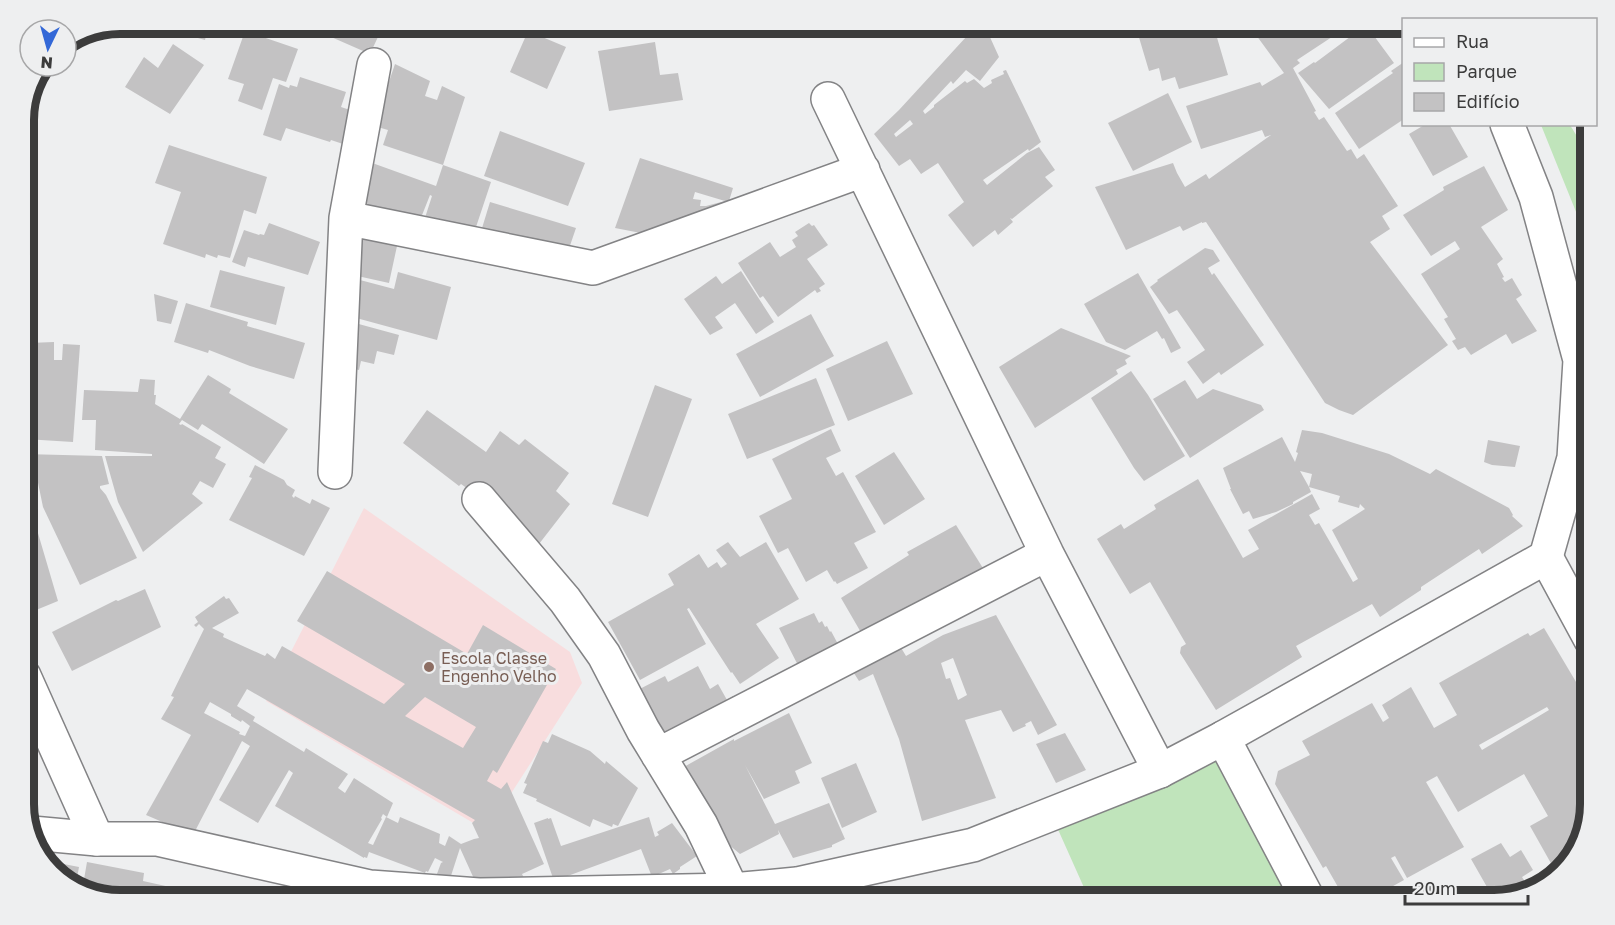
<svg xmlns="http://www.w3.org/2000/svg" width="1615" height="925" font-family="'Golos Text',sans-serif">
  <rect width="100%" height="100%" fill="#eeeff0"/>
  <path fill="#f8ddde" d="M364,508L570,652L582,683L487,831L266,701Z"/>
  <path fill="#c0e4bb" d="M1541,125H1570L1591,159V249Z
    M1221,756L1298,901H1090L1056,825Z"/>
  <path fill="#c3c2c3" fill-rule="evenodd" d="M148,24H209L205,40Z
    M326,24H384L370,54L322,33Z
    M978,24H984L999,57L980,81L966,70L953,84L951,81L923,111L925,114L934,107V105L965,81L967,83L974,79L984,88L992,83L991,80L1004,74L1003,71L1006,70L1041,142L1029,151L1028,149L983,180L987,185L1027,153L1039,147L1055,170L1045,177L1053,186L1012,219L1010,218L1013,222L998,235L995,230L973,247L948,215L964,202L938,163L921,174L910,159L899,166L874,134L899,110ZM910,120L913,124L896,137L894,134Z
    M1135,24H1213L1228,75L1179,89L1175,77L1162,81L1159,68L1149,71Z
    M1248,24H1331L1338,33L1297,60L1300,63L1293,68L1316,111L1314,112L1319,120L1324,117L1347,151L1351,149L1357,159L1364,154L1398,206L1382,216L1390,229L1370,242L1448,345L1353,415L1339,410L1325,403L1206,222L1202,223V222L1183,231L1180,226L1126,250L1095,187L1173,163L1177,173L1185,187L1206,174L1209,179L1271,135L1265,137L1262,130L1201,149L1186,106L1260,82L1262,86L1284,73Z
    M1391,24H1404V41Z
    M1366,25L1394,63L1329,109L1298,73L1314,62L1315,63Z
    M245,31L298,49L286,82L273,78L262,110L238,101L244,84L228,79Z
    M528,31L566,47L547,89L510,72Z
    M655,42L660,75L678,73L683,100L609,111L598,51Z
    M173,44L204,65L170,114L125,87L144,57L158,68Z
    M1404,62V119L1359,149L1335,113L1393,73L1391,71Z
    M395,64L430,81L425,96L437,100L442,86L465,97L443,165L383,145L388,130L374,126Z
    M300,77L346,92L341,107L356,112L346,145L331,140L330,142L286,128L281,141L263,135L279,84L289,88L290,85L297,87Z
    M1168,93L1192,142L1133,171L1108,123Z
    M1426,124H1449L1468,157L1433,176L1409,134Z
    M500,131L585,163L568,206L484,176Z
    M169,145L267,177L256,214L244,210L230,258L218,255L217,258L206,254L205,258L163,244L181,192L155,183Z
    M640,158L733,188L729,201L672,239L615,228ZM695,192L725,201L706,206H700L701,200L693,199Z
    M364,160L436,186L443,165L491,182L471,242L423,224L432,196L430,195L415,233L353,208Z
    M1484,166L1508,210L1481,227L1503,259L1497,264L1504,277L1502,278L1505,282L1512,278L1522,295L1516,299L1537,331L1512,344L1506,334L1471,355L1465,347L1458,350L1452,341L1456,339L1444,319L1448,317L1421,274L1460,249L1455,241L1431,256L1403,215L1444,190L1443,187Z
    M490,202L576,228L559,278L475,251Z
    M269,223L320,242L308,275L248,257L245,267L232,262L244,230L259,235L260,234L264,235Z
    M809,223L812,226L814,225L828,245L807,259L825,284L819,288L821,291L817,293L815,290L778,317L763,296L760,298L738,263L770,242L780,257L796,247L792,240L798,236L795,232Z
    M335,230L397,246L389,283L335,271Z
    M1205,248L1213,250L1220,261L1208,268L1212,275L1214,273L1264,345L1221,375L1219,372L1203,384L1187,362L1205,350L1177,310L1169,314L1150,287L1158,281L1157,280Z
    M220,270L285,287L276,325L210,307Z
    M741,271L774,322L756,334L735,303L715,317L723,328L710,335L684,299L716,276L722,284Z
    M398,272L451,287L437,340L349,316L360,280L394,289Z
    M1138,273L1181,348L1171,353L1164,338L1162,339L1157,331L1125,350L1106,342L1084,304Z
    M154,294L178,301L171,324L157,321Z
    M186,303L248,322L247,326L305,343L294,379L250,366L209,350L208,353L174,342Z
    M811,314L834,356L760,397L736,354Z
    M344,320L399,335L394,355L377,351L374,364L361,361L359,370L332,364Z
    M1061,328L1131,356L1125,360L1127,364L1116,370L1118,374L1035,428L999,367Z
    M887,341L913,394L848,421L826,369Z
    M54,342V360H62L63,344L80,345L73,442L25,439L26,429H24L29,371H27L29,343Z
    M1131,371L1148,395L1185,456L1144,481L1134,468L1091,398Z
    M208,375L231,389L229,393L288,429L264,464L202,424L198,430L182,420L179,424L181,425L182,424L221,447L215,458L226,464L213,488L200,481L192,494L203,503L143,552L118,502L105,456H152V454L95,450L96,420H82L84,390L138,392L140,379L155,380L154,395H156L155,404L180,419Z
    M816,378L835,425L747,459L728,414Z
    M1185,380L1197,399L1213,389L1261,405L1264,410L1190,458L1153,399Z
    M655,385L692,399L648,517L612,504Z
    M427,410L486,452L500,431L519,445L525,439L569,473L556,491L570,504L539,544L475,494L461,484L459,486L403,443Z
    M831,429L841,451L826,458L836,476L843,472L876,532L854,543L868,568L837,584L835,581L834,582L827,570L806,582L788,548L778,553L759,516L792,499L772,459Z
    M1302,430L1322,433L1389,454L1430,474L1436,469L1509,508L1513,515L1512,516L1523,526L1482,554L1479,549L1421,587V590L1380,617L1372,604L1296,646L1302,657L1216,710L1180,653L1181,647L1186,644L1150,582L1130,594L1097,539L1121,524L1124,529L1156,509L1154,505L1198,479L1243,558L1259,549L1248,530L1312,494L1320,509L1309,515L1315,525L1319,523L1353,582L1358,579L1332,530L1365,509L1360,504L1359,508L1338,502L1340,496L1309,487L1311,492L1293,502V504L1276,512L1253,519L1249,511L1243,514L1230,489H1231L1223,468L1282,437L1295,462L1298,453L1296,452ZM1300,471L1312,474L1309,487Z
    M1488,440L1520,446L1515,467L1492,465L1484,462Z
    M894,452L925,499L884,525L855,476Z
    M24,454L102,456L109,484L100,486V488L106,495L137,558L80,585L43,507L36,473L24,476Z
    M255,465L284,480L287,485L295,490L292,496L294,498L295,496L310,504L312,499L330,508L304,556L229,520L252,478L249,477Z
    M30,506L58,601L24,615V508Z
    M956,525L986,573L894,636L906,656L943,635L996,615L1057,725L1038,735L1031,721L1025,724L1026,726L1013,732L1001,710L965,720L996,798L922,821L899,739L873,674L859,681L850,667L806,681L779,628L814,613L819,623L822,621L825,627L827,626L830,632L831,631L847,661L870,648L841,598L909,555L907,552ZM953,658L967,695L958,700L950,678L946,679L941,663Z
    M728,542L740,557L766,542L799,599L756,624L779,658L740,684L732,672L731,673L689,608L687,609L706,644L640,680L608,622L674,585L668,574L699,554L708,568L717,562L721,568L727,564L716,550Z
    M327,571L467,654L483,625L556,669L497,773L493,770L487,781L501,789L507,782L544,864L522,874L526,882L480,892L460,848L448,885L434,882L441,863L443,862L435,858L428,872L426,871L425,873L369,852L367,858L364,857V858L275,806L293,773L289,770L258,823L219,800L250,746L242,741L193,835L146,815L191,735L161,719L174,697L171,696L204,629L199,624L196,627L194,625L198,622L195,617L224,596L226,599L229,598L239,613L212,628L224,634L223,637L265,656L267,653L275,659L282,646L384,704L405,684L297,621ZM247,689L475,820L472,823L479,838L474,839L461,844L449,836L445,846L439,843L440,834L400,817L398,823L386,817L373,845L368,843L382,819L381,818L383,814L387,817L393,803L354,778L345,793L338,788L348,774L306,748L304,752L253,721L255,717L237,706ZM425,697L476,727L463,748L405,716ZM210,702L231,714V716L241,722L242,720L250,726L245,736L239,734L240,732L204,713Z
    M145,589L161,627L72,671L52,632L116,600L118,601Z
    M1544,628L1582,692L1579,693L1580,695L1585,692L1591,702V805L1578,853L1557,874L1530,826L1548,816L1524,774L1458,812L1437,776L1426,782L1464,847L1407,878L1395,856L1391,858L1404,880L1366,901H1346L1326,866L1323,868L1275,784L1278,771L1310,755L1302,741L1372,703L1383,722L1389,718L1382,705L1411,687L1434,728L1457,715L1439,683L1528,633L1530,636ZM1547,707L1549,710L1482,750L1479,745Z
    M698,666L710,689L718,684L727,700L733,696L742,715L674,750L628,695L665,676L668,682Z
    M789,713L812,763L795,771L800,783L764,799L745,765L775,824L829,803L845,839L832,845V847L793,858L778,830L779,834L740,854L716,834L682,768L734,739V741Z
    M1065,733L1086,770L1056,783L1036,744Z
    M552,734L590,751L605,764L606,761L638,788L618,826L613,824L612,827L593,819L590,827L536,801L537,799L523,793L527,784L524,783L543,741L548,743Z
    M24,763L35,792L24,796Z
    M856,763L877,812L842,828L821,778Z
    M649,817L655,837L659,835L657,832L672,823L697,856L680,867V869L673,874L670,869L652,877L641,849L554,881L534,823L548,818V819L551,818L561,846Z
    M1501,843L1510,857L1521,850L1533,870L1522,877L1531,891L1495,901L1471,859Z
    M43,860L79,867L75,889L72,888Z
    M87,862L144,873L143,881L215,897L214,901H120L82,891Z
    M221,895L243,900V901H219Z"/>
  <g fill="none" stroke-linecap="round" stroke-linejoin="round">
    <g stroke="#838385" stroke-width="36">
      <path id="street" d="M828,99L1047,554L1160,771
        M346,218L593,268L863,170
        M335,472L346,218L374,65
        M479,499L565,600L604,655L643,730L701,825L732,890
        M1546,557L1591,640
        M24,676L97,839
        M1223,738L1309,901
        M658,755L1047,554"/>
    </g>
    <g stroke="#838385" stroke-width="36">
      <path id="secondary" d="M32,833L97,839H157L370,887L479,895L732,890L797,884L973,845L1160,771L1223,738L1546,557L1574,458L1580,360L1536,197L1507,124"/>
    </g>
    <use href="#street" stroke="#fff" stroke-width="33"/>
    <use href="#secondary" stroke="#fff" stroke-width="33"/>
  </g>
  <circle fill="#8d6e63" stroke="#eeeff0" stroke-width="2" cx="429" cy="667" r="6"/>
  <g text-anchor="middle" stroke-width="6" stroke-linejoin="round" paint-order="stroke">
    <g font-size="16" fill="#785e54" stroke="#eeeff0" text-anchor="start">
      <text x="441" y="664">Escola Classe<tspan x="441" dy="18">Engenho Velho</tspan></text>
    </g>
  </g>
  <path d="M0 0H1615V925H0ZM120 34H1494A86 86 0 0 1 1580 120V804A86 86 0 0 1 1494 890H120A86 86 0 0 1 34 804V120A86 86 0 0 1 120 34Z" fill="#eeeff0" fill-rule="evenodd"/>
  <path fill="none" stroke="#3c3c3c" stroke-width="8" d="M120 34H1494A86 86 0 0 1 1580 120V804A86 86 0 0 1 1494 890H120A86 86 0 0 1 34 804V120A86 86 0 0 1 120 34Z"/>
  <rect x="1402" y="18" width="195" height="108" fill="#eeeff0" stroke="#a7a7a8" stroke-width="1.5"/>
  <rect x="1414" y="38" width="30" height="9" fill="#ffffff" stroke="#a7a7a8" stroke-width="1.5"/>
  <text x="1456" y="48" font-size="18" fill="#3c3c3c">Rua</text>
  <rect x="1414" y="63" width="30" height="18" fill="#c0e4bb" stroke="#a7a7a8" stroke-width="1.5"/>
  <text x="1456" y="78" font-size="18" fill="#3c3c3c">Parque</text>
  <rect x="1414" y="93" width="30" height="18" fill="#c3c2c3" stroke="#a7a7a8" stroke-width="1.5"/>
  <text x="1456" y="108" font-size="18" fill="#3c3c3c">Edifício</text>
  <g transform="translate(48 48) rotate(185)"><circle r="28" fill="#eeeff0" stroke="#a7a7a8" stroke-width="1.5"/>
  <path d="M0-4.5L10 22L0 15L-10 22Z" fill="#3368d7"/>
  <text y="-9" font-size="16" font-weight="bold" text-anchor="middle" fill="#3c3c3c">N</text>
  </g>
  <path d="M1405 895v9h123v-9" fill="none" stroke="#3c3c3c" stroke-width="3"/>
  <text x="1414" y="895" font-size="18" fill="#3c3c3c" stroke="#eeeff0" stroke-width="4.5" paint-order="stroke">20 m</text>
</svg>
